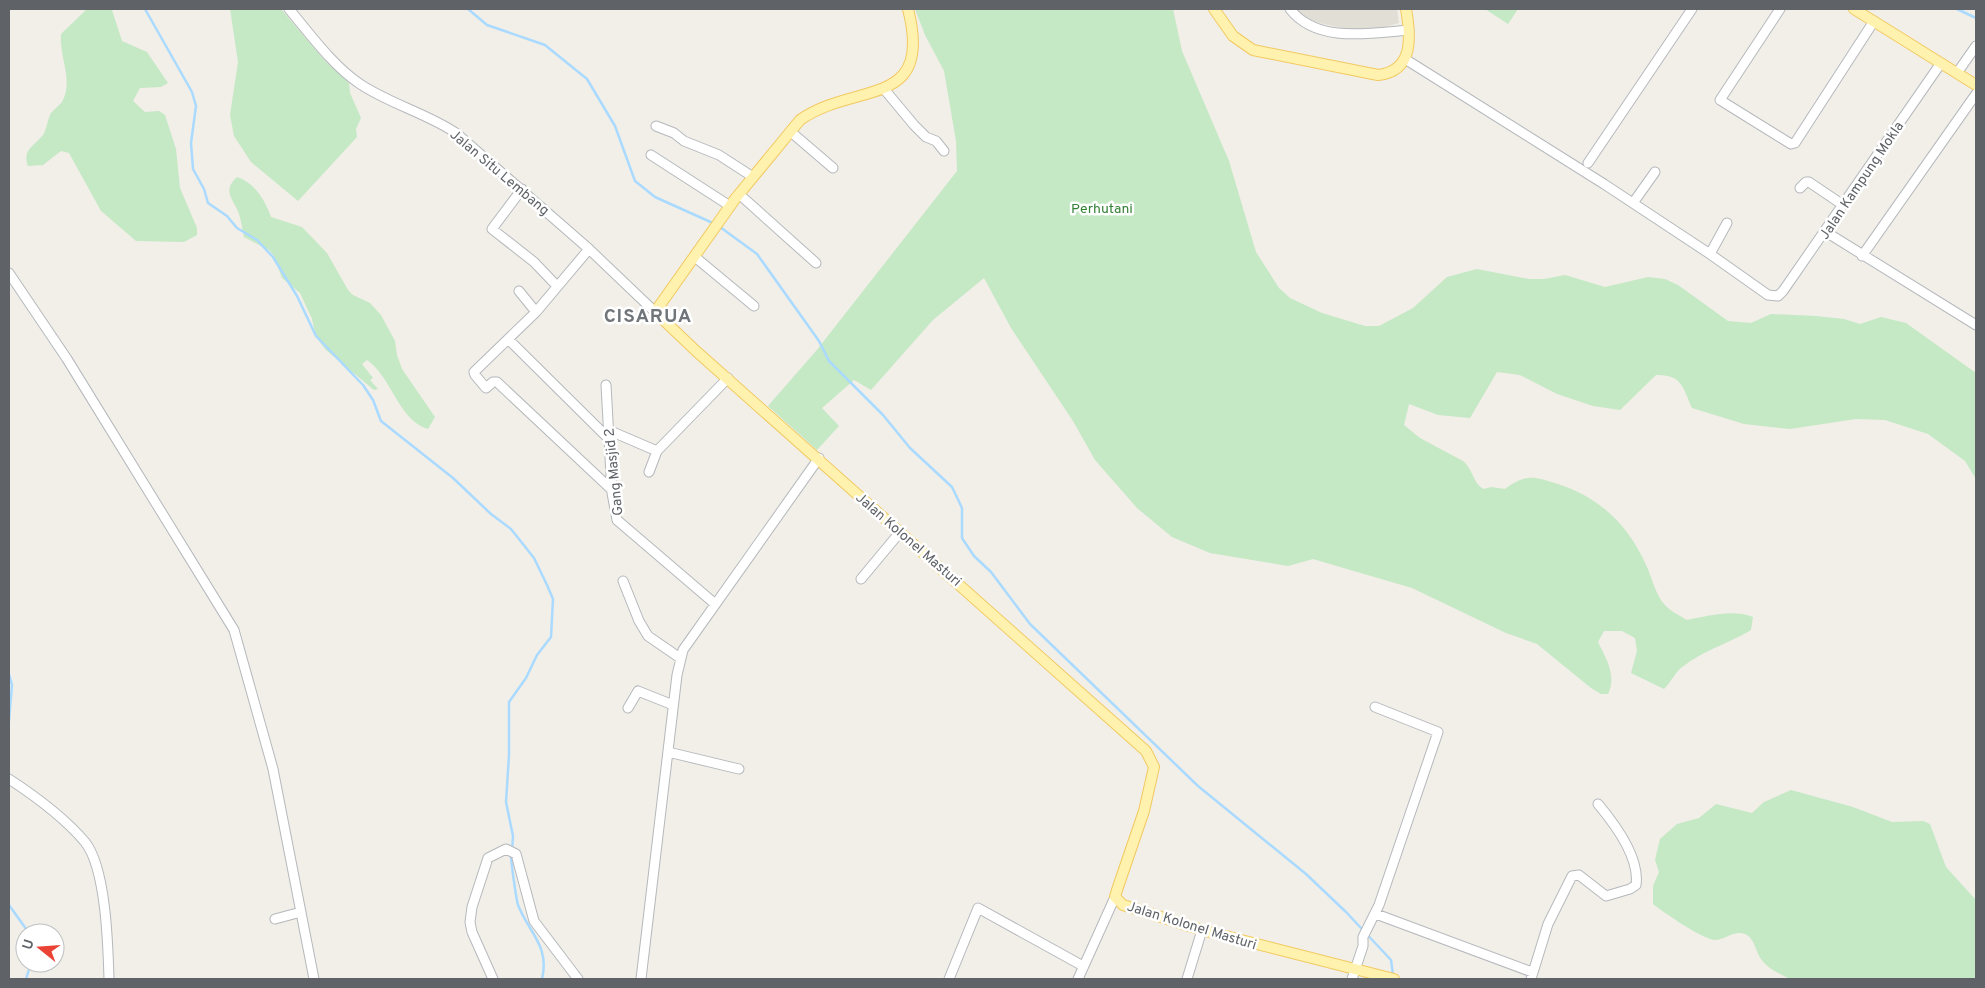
<svg xmlns="http://www.w3.org/2000/svg" width="1985" height="988" font-family="Overpass,sans-serif">
  <rect width="100%" height="100%" fill="#f1efe8"/>
  <path fill="#e1ded6" d="M1296,9H1397L1399,23L1375,30L1356,31L1315,22L1302,15Z"/>
  <path fill="#c5e8c5" d="M87,9L112,10L122,41L147,52L168,83L161,87L140,88L133,101L145,112L159,111L165,115L176,149L180,188L197,228V235L184,242L136,241L101,211L69,153L61,151L43,165L28,166C22,150 34,146 43,135C47,129 47,120 51,113C54,109 59,106 62,102C74,80 59,58 61,34Z
    M230,9H281L325,61L349,83L350,93L361,118L356,129L357,137L298,201L251,162L234,136L230,115L238,62Z
    M915,9H1173L1182,51L1229,161L1256,252L1279,288L1290,298L1322,313L1365,326H1379L1413,308L1447,277L1477,269L1529,279H1544L1565,275L1605,287L1648,277L1665,279L1678,285L1728,321L1751,323L1771,314L1816,316L1844,319L1860,324L1881,317L1906,323L1976,373V479L1965,461L1928,434L1885,420L1856,419L1790,429L1744,424L1692,408C1683,388 1682,374 1656,375L1620,410L1593,406L1557,394L1520,375L1497,372L1470,418L1438,415L1409,404L1404,425L1420,438L1463,461C1473,469 1473,484 1484,489L1491,487L1505,489C1527,473 1534,477 1558,484C1601,498 1629,526 1647,567C1652,578 1656,596 1665,605C1670,611 1680,616 1687,620C1708,616 1733,609 1753,617L1751,630C1728,644 1703,650 1681,668C1675,673 1671,682 1664,689L1631,673L1637,651L1635,638L1622,631H1604L1598,642C1606,658 1617,676 1608,694H1601L1591,688L1537,644L1506,633L1412,588L1313,559L1288,566L1210,553L1172,537L1137,508L1095,460L1073,421L1011,328L984,278L933,320L871,390L854,380L822,408L839,426L817,450L768,406L816,351L957,171L956,141L944,71L925,35Z
    M1485,9H1518L1508,24Z
    M237,177C255,183 265,200 271,217L302,227L327,253L348,290L353,295L370,303L381,315L395,341L397,355L402,369L435,417L428,429C398,420 392,377 367,360L362,364L373,378L370,380L378,389L374,390L326,350L316,337L312,319L300,293L282,278L274,256L269,250L244,237C242,228 241,217 237,209C230,196 224,189 237,177Z
    M1791,790L1853,807L1892,822L1923,821L1930,824L1946,867L1976,900V979H1790C1780,974 1768,969 1761,959C1756,952 1754,937 1745,934C1734,930 1726,939 1716,940C1705,941 1663,912 1653,904V886L1659,872L1655,860L1660,839L1677,824L1699,818L1716,804L1752,813L1764,802Z"/>
  <g fill="none" stroke-linecap="round" stroke-linejoin="round">
    <path stroke="#aadaff" stroke-width="2.5" d="M145,9L192,92L196,106L191,143L193,169L204,189L208,203L227,216L237,228L257,240L273,257L297,296L316,336L363,385L373,400L381,421L453,478L491,514L511,529L534,558L547,585L553,599L551,637L537,655L526,678L509,702V755L506,802L513,836L512,850
      M468,9L487,25L545,45L587,79L615,126L635,181L655,197L715,224
      M1957,9L1976,18
      M720,227L757,254L819,341L829,361L883,415L910,448L952,487L962,508V538L974,556L991,572L1030,624L1198,786L1306,874L1346,912L1391,960L1393,975
      M9,674L12,685L9,721
      M511,855C511,862 516,898 518,905C529,933 550,946 542,979
      M9,905L29,933
      M26,979L31,963"/>
    <g stroke="#b5b8bc" stroke-width="11">
      <path id="minor" d="M289,9C310,34 333,66 360,84C390,104 426,113 456,133L589,249L655,312
        M1290,9C1317,44 1371,33 1409,30
        M1780,9L1720,100L1791,144L1795,143L1874,21
        M1405,59L1604,184L1710,254L1768,295L1778,296L1783,291L1941,63
        M1957,73L1976,46
        M884,89L914,125L926,137L936,141L944,151
        M656,126L674,133L684,141L719,155L753,177
        M791,132L833,168
        M651,155L730,206
        M1588,163L1692,9
        M1800,188L1806,182H1809L1843,205
        M522,189L492,229L534,262L557,286
        M739,194L816,263
        M1633,203L1655,172
        M1826,232L1976,325
        M1710,254L1727,223
        M1862,256L1976,94
        M695,257L754,306
        M9,273L67,359L234,630L273,769L314,979
        M519,291L536,312L589,249
        M536,312L474,372L475,375L486,388L493,382H497L612,490
        M508,339L608,438
        M606,385L612,493L617,520L714,603
        M608,430L657,451
        M649,472L657,451L728,378
        M861,579L901,531
        M623,581L639,621L648,636L680,658
        M628,708L638,691L673,705
        M668,752L739,769
        M9,779C35,796 64,817 85,842C106,868 108,945 109,979
        M1376,914L1532,972
        M275,919L301,912
        M493,979L472,932L470,922L472,907L488,858L506,849L516,854L534,921L578,979
        M641,979L677,675L683,650L819,458
        M949,979L978,908L1083,966
        M1078,979L1115,897
        M1187,979L1202,930
        M1352,979L1363,946V937L1379,905L1438,732L1375,707
        M1531,979L1548,924L1572,876L1579,875L1606,896L1630,889L1636,885C1640,858 1614,823 1598,804"/>
    </g>
    <g stroke="#f2c960" stroke-width="12">
      <path id="major" d="M908,9C934,110 855,81 800,120L735,199L655,312L696,351L1146,751L1154,767L1144,811L1117,890L1115,897L1123,905L1202,930L1394,979
        M1214,9L1233,36L1253,50L1378,75C1414,71 1411,37 1406,9
        M1854,9L1976,85"/>
    </g>
    <use href="#minor" stroke="#fff" stroke-width="9"/>
    <use href="#major" stroke="#fff2af" stroke-width="10"/>
  </g>
  <g text-anchor="middle" stroke-width="5" stroke-linejoin="round" paint-order="stroke">
    <g font-size="14" fill="#5f6368" stroke="#fff">
      <text transform="translate(500 172) rotate(40)" y="5">Jalan Situ Lembang</text>
      <text transform="translate(1861 180) rotate(-56)" y="5">Jalan Kampung Mokla</text>
      <text transform="translate(613 472) rotate(-96)" y="5">Gang Masjid 2</text>
      <text transform="translate(909 539) rotate(41)" y="5">Jalan Kolonel Masturi</text>
      <text transform="translate(1192 925) rotate(17)" y="5">Jalan Kolonel Masturi</text>
    </g>
    <g font-size="14" fill="#348238" stroke="#fff">
      <text x="1102" y="213">Perhutani</text>
    </g>
    <g font-size="19" font-weight="bold" letter-spacing="1" fill="#70757a" stroke="#fff">
      <text x="648" y="322">CISARUA</text>
    </g>
  </g>
  <rect width="1985" height="988" fill="none" stroke="#5f6368" stroke-width="20"/>
  <g transform="translate(40 948) rotate(287)"><circle r="24" fill="#ffffff" stroke="#bfc1c3"/>
  <path d="M0-4L9 19L0 12L-9 19Z" fill="#ea4335"/>
  <text y="-8" font-size="14" font-weight="bold" text-anchor="middle" fill="#5f6368">U</text>
  </g>
</svg>
